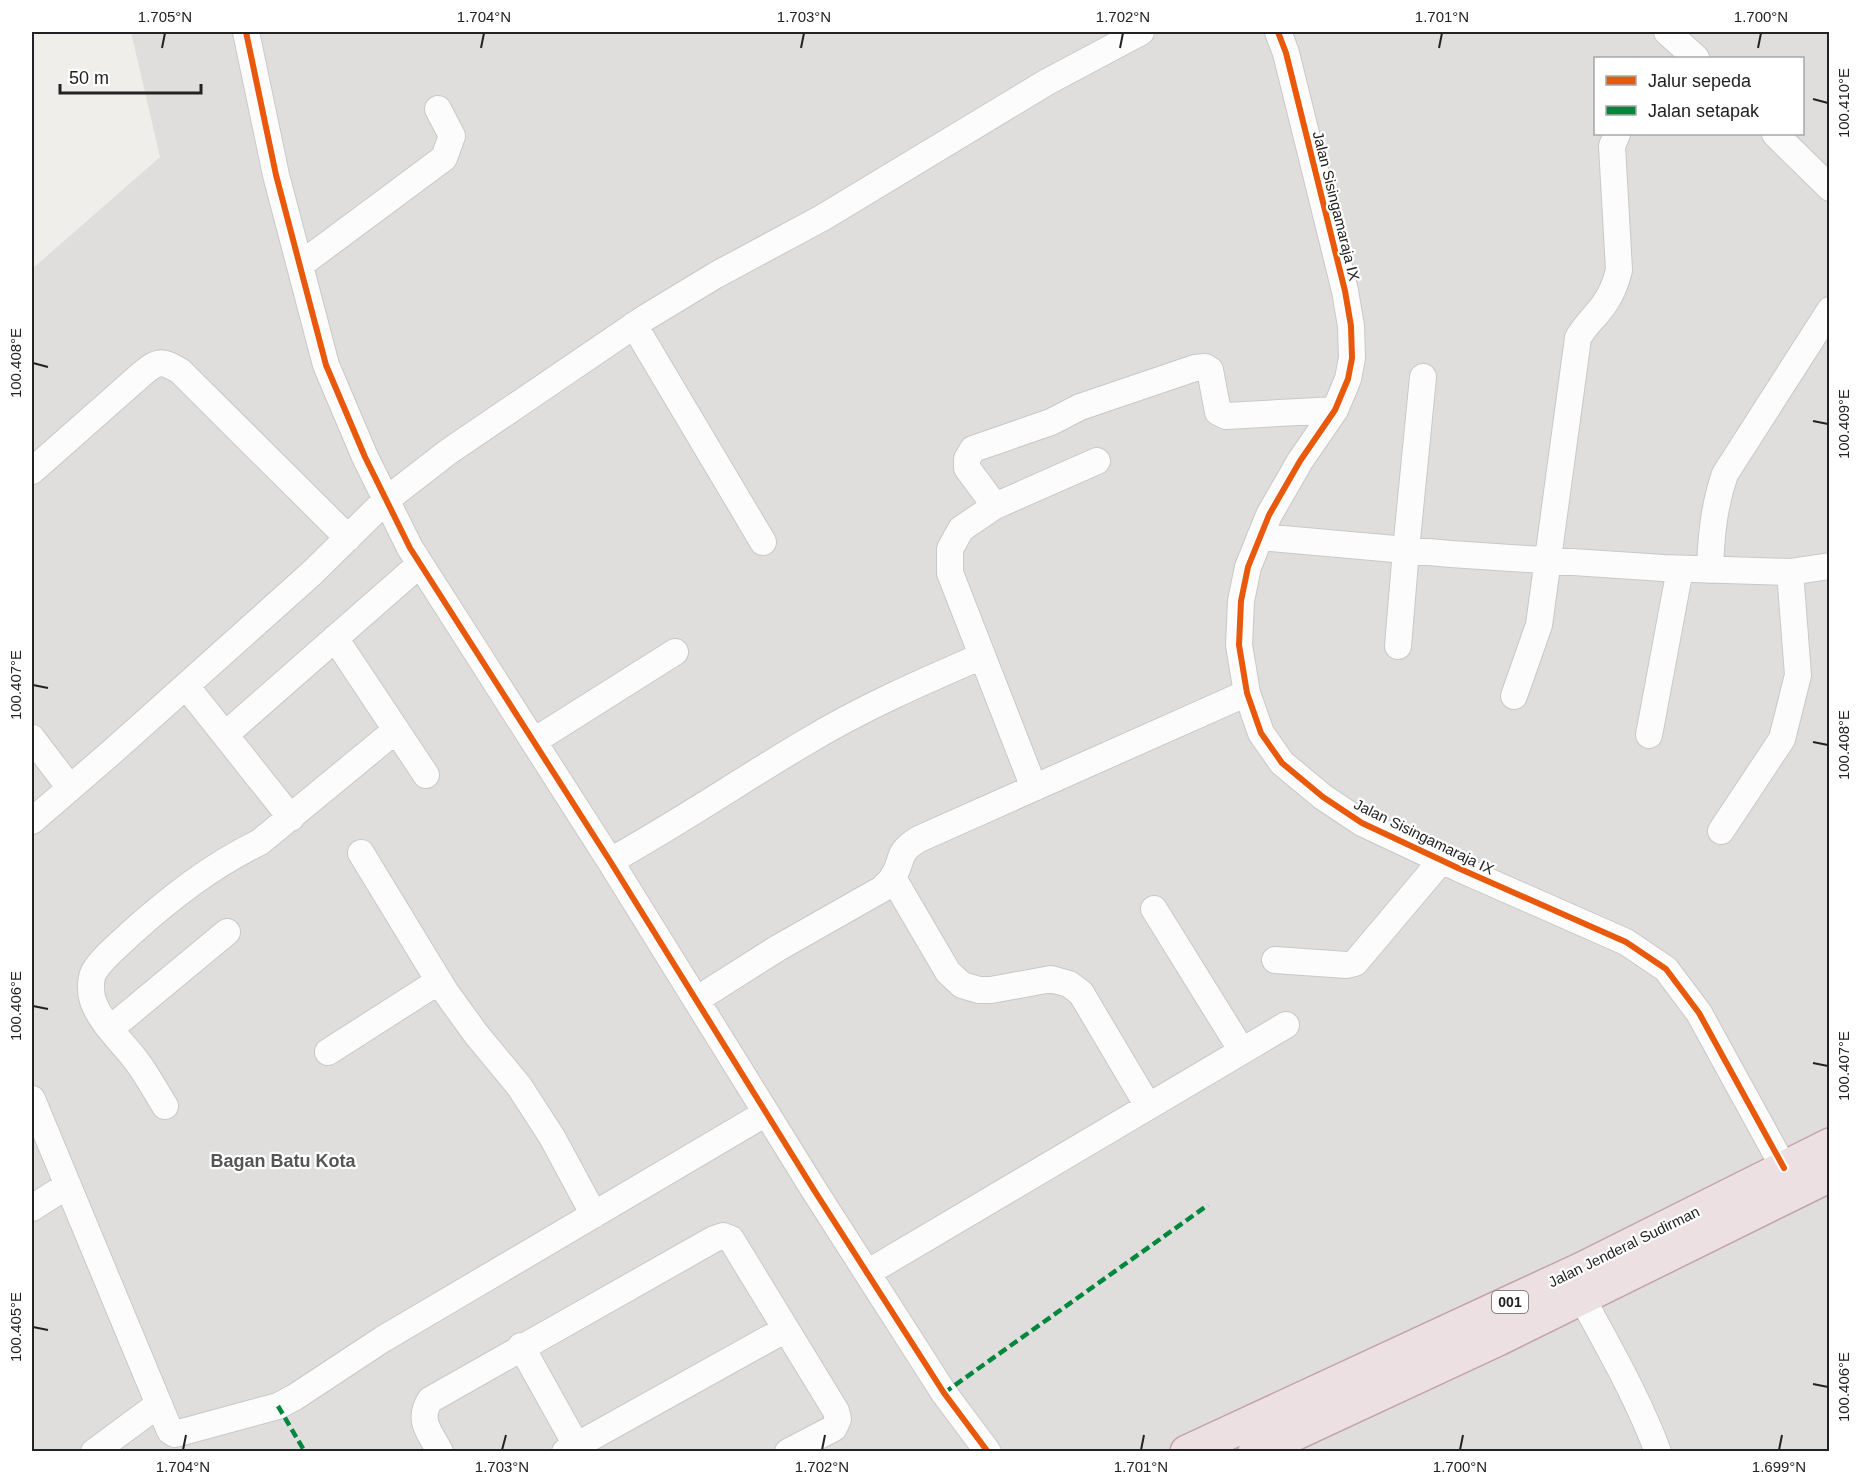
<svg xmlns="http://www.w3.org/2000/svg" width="1861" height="1483" font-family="Arial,sans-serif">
  <rect width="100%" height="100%" fill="#f0eeeb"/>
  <path fill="#dfdedc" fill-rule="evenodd" d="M131,32H1829V1451H32V269L160,157ZM1596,58H1802V134H1596Z"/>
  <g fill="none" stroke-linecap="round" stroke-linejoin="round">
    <g stroke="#c9c8c7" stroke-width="28">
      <path id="minor" d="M246,32L276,175L326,365L365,457L410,548L610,861L814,1190L944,1393L988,1452
        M1278,32L1286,53L1345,291L1351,326L1352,358L1348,379L1335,410L1300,461L1269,515L1248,567L1241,601L1239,645L1247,693L1261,733L1282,763L1323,797L1362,823L1458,868L1626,942L1666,969L1699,1013L1784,1168
        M1667,32L1696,58
        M1775,134L1830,188
        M300,265L444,158L452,136L438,109
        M634,325L763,542
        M32,471L143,373C159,360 162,361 180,371L348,538
        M995,506L967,468V459L973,449L1051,422L1080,407L1195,368L1205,367L1210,370L1218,412L1226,416L1335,410
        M1260,537L1451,554L1663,568L1790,572L1830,566
        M1710,570C1711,536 1714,506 1725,474L1830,310
        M335,638L426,775
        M1398,646L1406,550L1423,377
        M186,686L291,818
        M1514,696L1539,625L1578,338C1585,325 1595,317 1603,306C1611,295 1616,283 1619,270L1612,146L1617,134
        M225,735L420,564
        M1649,735L1680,569
        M32,738L70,788
        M534,741L675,652
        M1034,788L950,573V549L961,529L995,506L1097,461
        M32,821L113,751L312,573L386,500L448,452L645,318L716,275L822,218L1047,82L1141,32
        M1721,831L1782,739L1798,675L1790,572
        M361,853L445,991L476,1034L519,1086L552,1137L594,1215
        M610,861C677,824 740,781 806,742C862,708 922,682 982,656
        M893,878L948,972L962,985L979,990H991L1051,979L1069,984L1081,993L1148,1106
        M1154,909L1242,1051
        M1275,960L1347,965L1355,963L1441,861
        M696,1000L778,948L882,889C885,885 890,882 892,878C905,860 894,854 919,839L1247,693
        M110,1029L227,932
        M328,1052L439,981
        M32,1099L170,1431L175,1434L278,1406L295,1397L383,1339L766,1113
        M165,1106C155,1090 146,1073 135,1059C121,1041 101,1023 93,1001C90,992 90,977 95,970C104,956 119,945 130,934C170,898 211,866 260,842L396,730
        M32,1208L68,1185
        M867,1273L1286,1025
        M1582,1298C1609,1348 1638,1398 1658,1452
        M521,1346L580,1452
        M94,1452L159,1404
        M440,1452C430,1432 417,1421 430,1400L714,1239L723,1236L731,1239L836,1411L838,1419L834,1428L788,1452
        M565,1452L786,1329"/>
    </g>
    <g stroke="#c5a2ac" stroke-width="36">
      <path id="highway" d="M1187,1452L1582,1269L1830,1145
        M1255,1452L1498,1339L1830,1175"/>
    </g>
    <use href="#minor" stroke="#fdfcfc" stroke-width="26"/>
    <use href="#highway" stroke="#ece0e2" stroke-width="33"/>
    <path stroke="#00873e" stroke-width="4.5" stroke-dasharray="9 4.5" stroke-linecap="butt" d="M944,1393L1208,1205
      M278,1406L305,1452"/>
    <g stroke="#fff" stroke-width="10">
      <path id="cycleway" d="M246,32L276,175L326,365L365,457L410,548L610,861L814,1190L944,1393L988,1452
        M1278,32L1286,53L1345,291L1351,326L1352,358L1348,379L1335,410L1300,461L1269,515L1248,567L1241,601L1239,645L1247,693L1261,733L1282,763L1323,797L1362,823L1458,868L1626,942L1666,969L1699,1013L1784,1168"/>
    </g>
    <use href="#cycleway" stroke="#e8590c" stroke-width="6"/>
  </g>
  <path fill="none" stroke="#222" stroke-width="2" d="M162,48L165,33M481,48L484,33M801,48L804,33M1120,48L1123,33M1439,48L1442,33M1758,48L1761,33M1813,99L1828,103M33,363L48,367M1813,421L1828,424M33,685L48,688M1813,742L1828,745M33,1006L48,1009M1813,1063L1828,1066M33,1327L48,1330M1813,1384L1828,1387M183,1450L186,1435M502,1450L506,1435M822,1450L825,1435M1141,1450L1144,1435M1460,1450L1463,1435M1779,1450L1782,1435"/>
  <g text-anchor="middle" stroke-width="4.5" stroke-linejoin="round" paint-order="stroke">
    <rect fill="#fff" stroke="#646464" stroke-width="1.5" x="1492" y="1291" width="36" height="22" rx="4.5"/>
    <g font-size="14" font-weight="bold" fill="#222">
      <text x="1510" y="1307">001</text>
    </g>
    <g font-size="15" fill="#222" stroke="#fff">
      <text transform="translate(1336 206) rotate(76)" y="5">Jalan Sisingamaraja IX</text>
      <text transform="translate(1424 837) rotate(26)" y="5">Jalan Sisingamaraja IX</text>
      <text transform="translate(1624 1247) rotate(-26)" y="5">Jalan Jenderal Sudirman</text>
    </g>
    <g font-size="18" font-weight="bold" fill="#555" stroke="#fff">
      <text x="283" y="1167">Bagan Batu Kota</text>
    </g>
  </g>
  <rect width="1861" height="1483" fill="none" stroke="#ffffff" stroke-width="66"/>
  <rect x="1594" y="57" width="210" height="78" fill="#ffffff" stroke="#a7a7a7" stroke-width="1.5"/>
  <rect x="1606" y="76" width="30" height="9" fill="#e8590c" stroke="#a7a7a7" stroke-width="1.5"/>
  <text x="1648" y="87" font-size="18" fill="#222222">Jalur sepeda</text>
  <rect x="1606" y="106" width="30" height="9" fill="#00873e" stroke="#a7a7a7" stroke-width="1.5"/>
  <text x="1648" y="117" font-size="18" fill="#222222">Jalan setapak</text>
  <path d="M60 84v9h141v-9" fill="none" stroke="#222222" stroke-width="3"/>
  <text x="69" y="84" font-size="18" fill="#222222" stroke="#ffffff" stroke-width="4.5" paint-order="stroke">50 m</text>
  <rect x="33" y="33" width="1795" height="1417" fill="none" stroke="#222" stroke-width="2"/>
  <g font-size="15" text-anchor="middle" fill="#222">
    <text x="165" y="22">1.705°N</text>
    <text x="484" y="22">1.704°N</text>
    <text x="804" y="22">1.703°N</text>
    <text x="1123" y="22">1.702°N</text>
    <text x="1442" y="22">1.701°N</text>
    <text x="1761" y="22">1.700°N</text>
    <text transform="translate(1844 103) rotate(-90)" y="5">100.410°E</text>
    <text transform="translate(16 363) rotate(-90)" y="5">100.408°E</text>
    <text transform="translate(1844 424) rotate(-90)" y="5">100.409°E</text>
    <text transform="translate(16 685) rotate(-90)" y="5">100.407°E</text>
    <text transform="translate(1844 745) rotate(-90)" y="5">100.408°E</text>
    <text transform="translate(16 1006) rotate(-90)" y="5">100.406°E</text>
    <text transform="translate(1844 1066) rotate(-90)" y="5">100.407°E</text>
    <text transform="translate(16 1327) rotate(-90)" y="5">100.405°E</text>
    <text transform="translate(1844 1387) rotate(-90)" y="5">100.406°E</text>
    <text x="183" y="1472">1.704°N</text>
    <text x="502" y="1472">1.703°N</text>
    <text x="822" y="1472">1.702°N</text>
    <text x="1141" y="1472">1.701°N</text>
    <text x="1460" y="1472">1.700°N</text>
    <text x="1779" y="1472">1.699°N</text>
  </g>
</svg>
